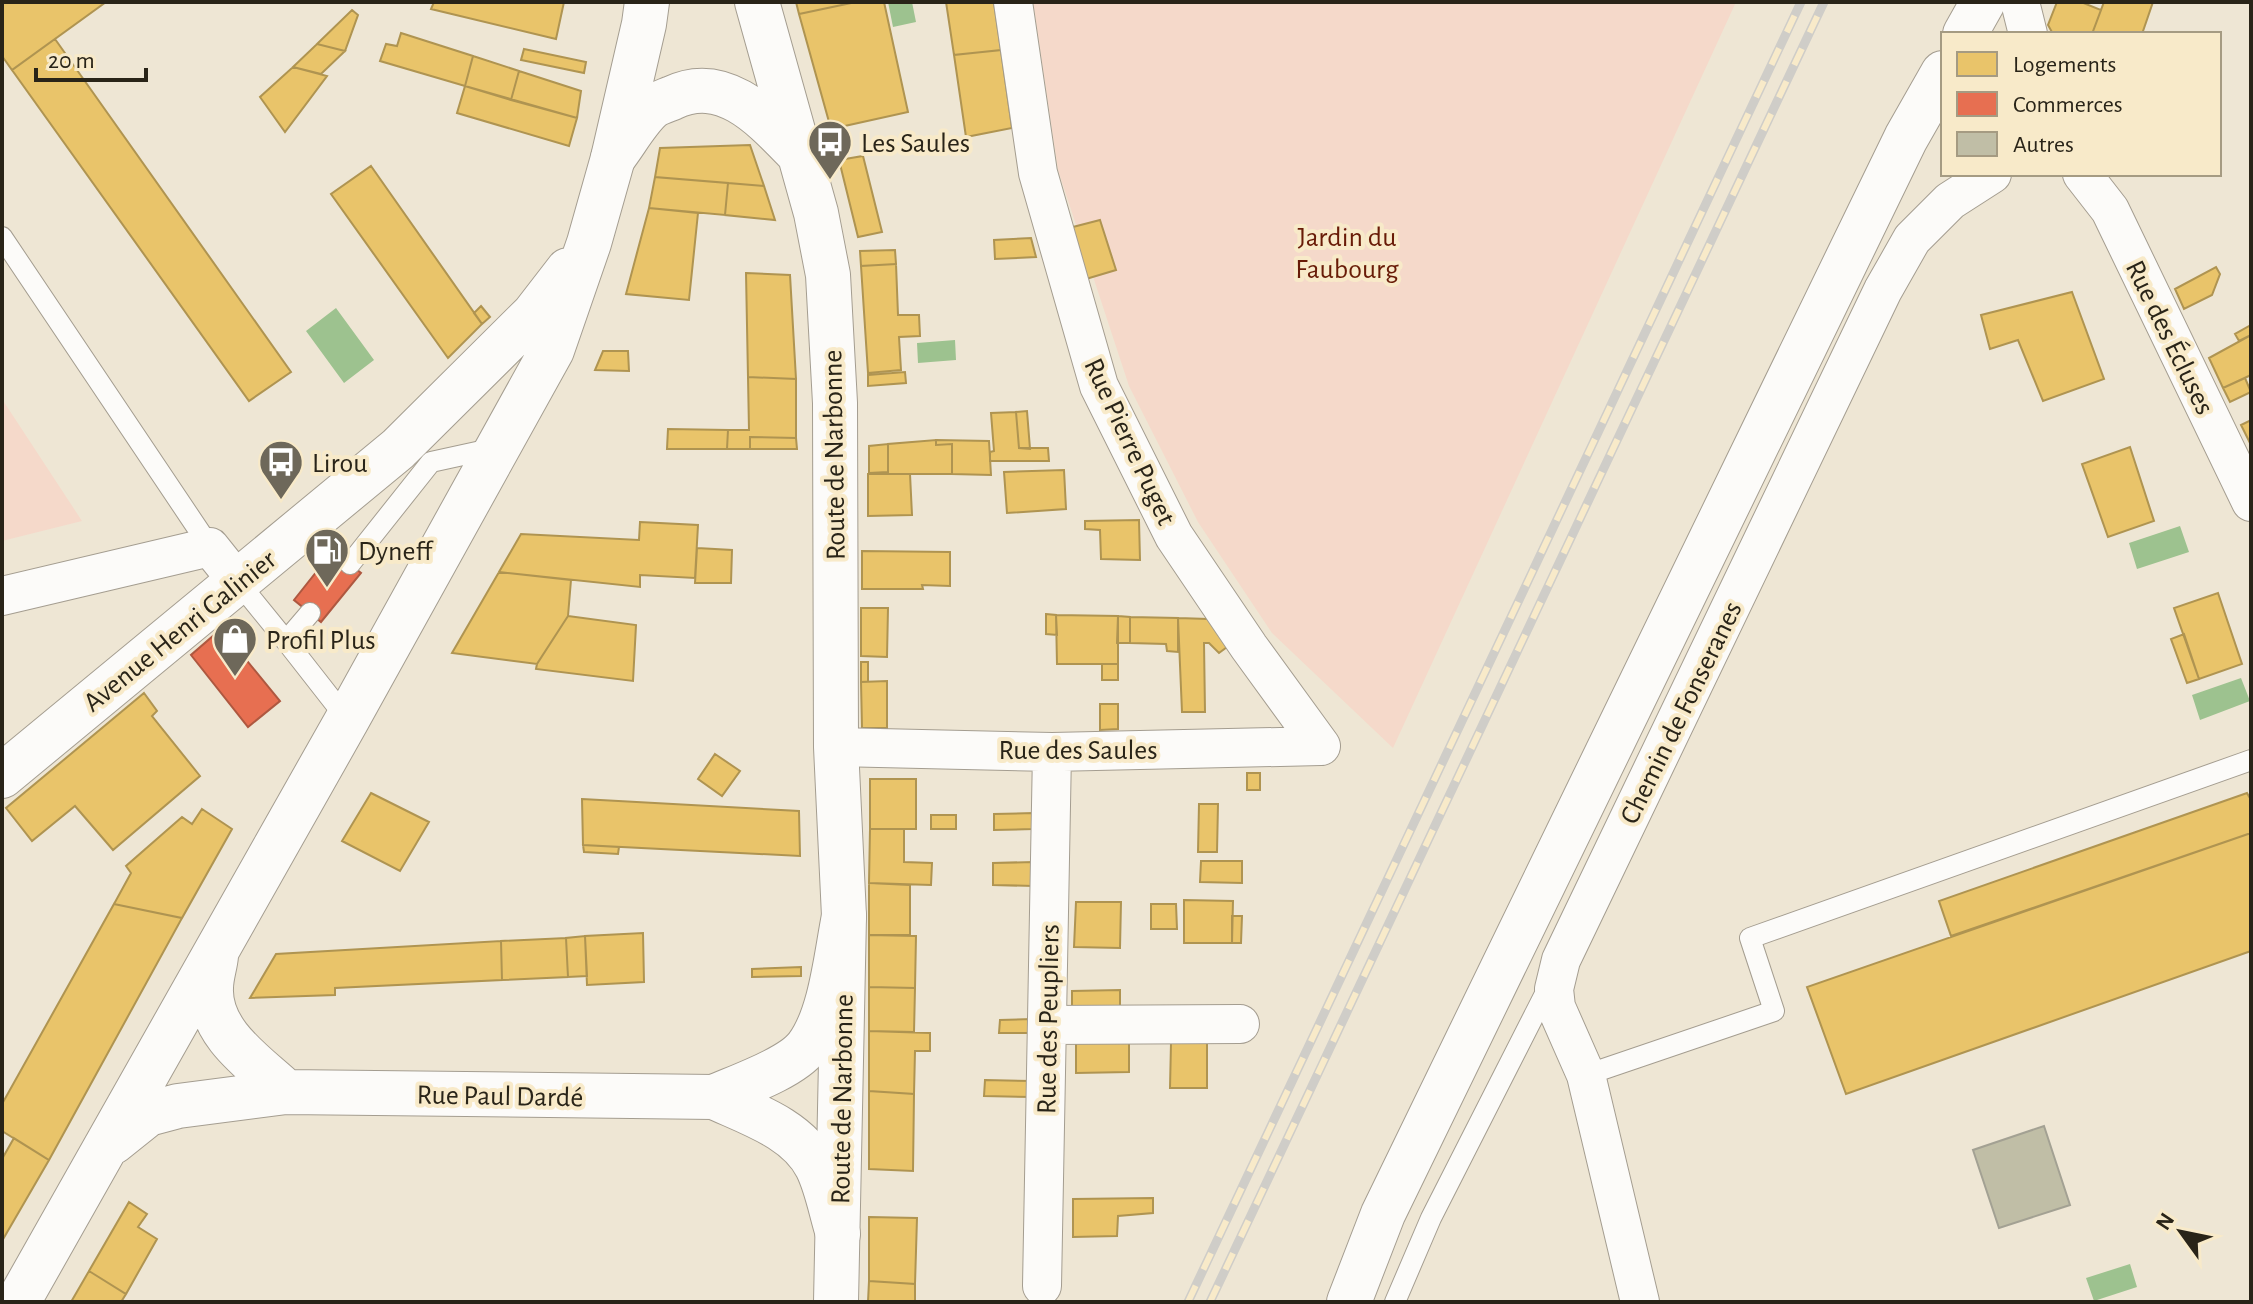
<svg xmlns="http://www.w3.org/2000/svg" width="2253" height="1304" font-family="'Alegreya Sans',sans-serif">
  <rect width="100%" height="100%" fill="#eee6d4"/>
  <path fill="#f5d9ca" d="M1033,2H1736L1393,748L1272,633L1198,522L1129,386L1058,170Z
    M2,399L82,521L2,541Z"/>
  <path fill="#9dc28f" d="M888,2H912L916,22L893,27Z
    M336,308L374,360L344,383L306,331Z
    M955,340L956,360L918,363L917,343Z
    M2180,526L2189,552L2137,569L2129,543Z
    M2241,678L2250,701L2200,720L2192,695Z
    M2130,1264L2137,1287L2094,1301L2086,1278Z"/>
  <path fill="#e9c46a" stroke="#af9451" stroke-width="2" d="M2,2H106L12,70L2,56Z
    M434,2H564L556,39L431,9Z
    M796,2H856L799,14Z
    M856,2H884L908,112L831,129L799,14Z
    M946,2H994L1001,50L954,55Z
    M2057,2H2081L2101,10L2092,34H2053L2048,25Z
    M2104,2H2153L2142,34H2092Z
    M352,10L358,15L345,51L317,44Z
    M401,33L473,56L465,86L380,61L386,44L397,46Z
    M55,39L291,372L249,401L12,70Z
    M317,44L345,51L321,74L293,67Z
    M524,49L586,62L584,73L521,60Z
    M1001,50L1012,128L966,137L954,55Z
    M473,56L519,71L511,100L465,86Z
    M293,67L327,76L285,132L260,97Z
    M519,71L581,91L577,118L511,100Z
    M465,86L577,118L569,146L457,113Z
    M750,145L764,186L655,177L660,148Z
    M863,156L882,232L858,237L839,160Z
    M371,166L482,324L448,358L331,194Z
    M655,177L728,183L725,215L649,208Z
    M728,183L764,186L775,220L725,215Z
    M649,208L698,213L689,300L626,294Z
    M1100,220L1116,270L1086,279L1069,228Z
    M1031,238L1036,257L995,259L994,240Z
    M895,250L896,264L861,266L860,251Z
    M896,264L898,315H919L920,336L899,337L901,370L868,373L861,266Z
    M2216,267L2220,274L2212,295L2184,309L2175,289Z
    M746,273L790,275L796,379L748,377Z
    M2072,292L2104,379L2043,401L2018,340L1990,349L1981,315Z
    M481,306L490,317L482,324L474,313Z
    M2251,325V335L2239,341L2235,334Z
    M2251,335V375L2223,388L2209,358Z
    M603,351H628L629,371L595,370Z
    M905,372L906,383L868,386V375Z
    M748,377L796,379V438L750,437V449H727L728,430H749Z
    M2245,378L2251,392L2230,402L2223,388Z
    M1027,411L1030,449L1019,448L1016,412Z
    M1016,412L1019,448H1048L1049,461H990V452L994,451L991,413Z
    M2251,420V445L2241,425Z
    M668,429L728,430L727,449H667Z
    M750,437L796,438L797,449H750Z
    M936,440L989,441L991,475L952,474V444L936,445Z
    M936,440V445L952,444V474H868L888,472V444Z
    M888,444V472L869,473V446Z
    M2130,447L2154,521L2108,537L2082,464Z
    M1064,470L1066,509L1007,513L1004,472Z
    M868,474H910L912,515L868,516Z
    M1139,520L1140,560L1101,559L1100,530L1085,529V521Z
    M640,522L698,525L695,578L640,575V587L499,572L521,534L639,540Z
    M697,548L732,550L731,583H695Z
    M862,551L950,552V586L922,585L923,589H862Z
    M499,572L571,580L568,616L537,664L452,653Z
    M2218,593L2242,664L2199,679L2174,608Z
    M861,608H888L887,657L861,656Z
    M1046,614L1056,615L1057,635L1046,634Z
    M1056,615L1118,616V664H1057Z
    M568,616L636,625L633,681L536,669L537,664Z
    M1118,616L1130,617V643H1117Z
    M1130,617L1178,618V652L1167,651L1166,644L1130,643Z
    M1178,618L1208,619L1227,647L1219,653L1209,643H1204L1205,712H1182Z
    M2184,634L2199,679L2187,683L2171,639Z
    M861,662H868V682H861Z
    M1102,664H1118V680H1102Z
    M887,681V728H862L861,682Z
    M144,693L157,711L152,716L200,776L113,850L75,806L32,841L6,808Z
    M1100,704H1118V729L1100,730Z
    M715,754L740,771L722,796L698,779Z
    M1247,773H1260V790H1247Z
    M870,779H916V829H870Z
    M371,793L429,822L400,871L342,841Z
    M2247,793L2251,800V833L1951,936L1939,901Z
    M582,799L799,811L800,856L583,845Z
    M1199,804H1218L1217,852H1198Z
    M202,809L232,829L182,918L114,904L131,873L126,866L182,817L192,824Z
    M1033,813V829L994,830V814Z
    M931,815H956V829H931Z
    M870,829H904V862L932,863L931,885L869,883Z
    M2251,833V951L1846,1094L1807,987Z
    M583,845L619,847L618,854L584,852Z
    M1201,861H1242V883L1200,882Z
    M1033,862V886L993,885V863Z
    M869,883L910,885V935H869Z
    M1184,900L1233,901L1232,943H1184Z
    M1076,902H1121L1120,948L1074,947Z
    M114,904L182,918L49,1160L2,1131V1104Z
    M1151,904H1176L1177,929H1151Z
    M1232,916H1242L1241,943H1232Z
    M643,933L644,982L587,985L585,936Z
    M869,935L916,936L915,988L869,987Z
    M585,936L587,976L568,977L566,938Z
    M566,938L568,977L502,980L501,941Z
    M501,941L502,980L335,988V995L250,998L276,954Z
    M801,967V976L752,977V969Z
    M869,987L915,988L914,1032L869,1031Z
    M1120,990V1007H1072V991Z
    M1032,1019V1033H999L1000,1020Z
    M869,1031L930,1033V1051H915L914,1094L869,1091Z
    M1129,1035V1072L1076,1073V1036Z
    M1171,1043H1207V1088H1170Z
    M985,1080L1032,1081V1097L984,1096Z
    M869,1091L914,1094L913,1171L869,1169Z
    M14,1138L49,1160L2,1241V1159Z
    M1153,1198V1213L1118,1216L1117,1236L1073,1237V1199Z
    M129,1202L147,1214L138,1227L157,1239L126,1294L89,1271Z
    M869,1217L917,1218L915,1284L869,1281Z
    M89,1271L126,1294L121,1302H71Z
    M869,1281L915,1284V1302H868Z"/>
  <path fill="#e76f51" stroke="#ae5840" stroke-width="2" d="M333,551L361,573L321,622L294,600Z
    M221,629L280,701L248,727L191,655Z"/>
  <path fill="#c0bea6" stroke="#a3a193" stroke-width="2" d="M2044,1126L2070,1205L1999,1228L1973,1150Z"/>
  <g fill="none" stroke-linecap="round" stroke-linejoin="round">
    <g stroke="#a49d90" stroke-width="22">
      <path id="lane" d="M2,237L210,547
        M350,564L431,462L495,448
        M238,582L286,641L310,613
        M286,641L347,719
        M1586,1075L1774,1011L1750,938L2251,760
        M1395,1302L1431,1218L1549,986"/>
    </g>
    <g stroke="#a49d90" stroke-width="40">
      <path id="street" d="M1013,2L1038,173L1099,386L1174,536L1249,647L1321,746
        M2020,2L2028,34
        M2082,174L2110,210L2251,502
        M2,596L210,547L238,582
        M836,747L1052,752L1321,746
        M1047,1025L1240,1024
        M1042,1286L1052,752
        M1640,1302L1586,1075L1556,1007L1554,989L1561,960L1883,290L1912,239L1950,201L1992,174"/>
    </g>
    <g stroke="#a49d90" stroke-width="46">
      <path id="secondary" d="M757,2L816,213L828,275L835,403L836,747L844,916L836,1302
        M613,158C625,143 636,122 650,109C655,104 665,101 672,98C724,73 764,118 797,152"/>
    </g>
    <g stroke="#a49d90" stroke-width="46">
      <path id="primary" d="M1965,34L1983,2
        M2,776L398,449L534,314L568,270
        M216,956C215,966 211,977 211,988C209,1034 256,1064 286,1092
        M714,1097C739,1086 791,1068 807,1047C831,1015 836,956 844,916
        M113,1142L148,1114L178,1106L286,1092L714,1097C751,1114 798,1129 817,1167C827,1187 831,1212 838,1234
        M18,1302L347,720L552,350L589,243L613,158L644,24L647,2
        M1349,1302L1383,1214L1906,138L1943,73"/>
    </g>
    <use href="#lane" stroke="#fcfbf9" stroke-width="20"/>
    <use href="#street" stroke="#fcfbf9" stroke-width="38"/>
    <use href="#secondary" stroke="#fcfbf9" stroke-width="44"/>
    <use href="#primary" stroke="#fcfbf9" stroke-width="44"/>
    <g stroke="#cfcdc8" stroke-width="9">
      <path id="rail" d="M1188,1302L1801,2
        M1210,1302L1824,2"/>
    </g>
    <use href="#rail" stroke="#f8eac9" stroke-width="6" stroke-dasharray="18" stroke-linecap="butt"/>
  </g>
  <defs>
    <g id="bus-pin" transform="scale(2.3)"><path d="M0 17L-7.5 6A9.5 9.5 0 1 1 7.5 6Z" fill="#6e685a" stroke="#f8eac9"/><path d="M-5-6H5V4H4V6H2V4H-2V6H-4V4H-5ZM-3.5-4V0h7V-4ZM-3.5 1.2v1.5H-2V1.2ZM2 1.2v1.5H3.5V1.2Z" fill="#fff"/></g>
    <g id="fuel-pin" transform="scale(2.3)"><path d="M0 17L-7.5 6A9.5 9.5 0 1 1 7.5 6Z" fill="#6e685a" stroke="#f8eac9"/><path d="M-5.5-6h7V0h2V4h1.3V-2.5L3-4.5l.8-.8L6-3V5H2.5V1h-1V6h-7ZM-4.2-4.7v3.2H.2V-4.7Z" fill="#fff"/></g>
    <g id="shop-pin" transform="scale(2.3)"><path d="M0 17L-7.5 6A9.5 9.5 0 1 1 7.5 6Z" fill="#6e685a" stroke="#f8eac9"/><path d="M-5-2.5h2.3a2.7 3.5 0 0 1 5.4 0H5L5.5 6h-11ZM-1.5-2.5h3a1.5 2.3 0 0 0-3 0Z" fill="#fff"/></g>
  </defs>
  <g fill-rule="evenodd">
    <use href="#bus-pin" x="830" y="142"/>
    <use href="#bus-pin" x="281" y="462"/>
    <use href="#fuel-pin" x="327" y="550"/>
    <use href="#shop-pin" x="235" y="639"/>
  </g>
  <g text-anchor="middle" stroke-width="8" stroke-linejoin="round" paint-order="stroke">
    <g font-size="28" fill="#292418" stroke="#f8eac9" text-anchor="start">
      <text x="861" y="152">Les Saules</text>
      <text x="312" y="472">Lirou</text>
      <text x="358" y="560">Dyneff</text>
      <text x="266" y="649">Profil Plus</text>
    </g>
    <g font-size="28" fill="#681b07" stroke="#f8eac9">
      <text x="1347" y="246">Jardin du<tspan x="1347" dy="32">Faubourg</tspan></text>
    </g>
    <g font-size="28" fill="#292418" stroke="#f8eac9">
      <text transform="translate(2171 337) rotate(64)" y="10">Rue des Écluses</text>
      <text transform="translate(1131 441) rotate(65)" y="10">Rue Pierre Puget</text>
      <text transform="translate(833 455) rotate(-91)" y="10">Route de Narbonne</text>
      <text transform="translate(179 630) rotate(-39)" y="10">Avenue Henri Galinier</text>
      <text transform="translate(1680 712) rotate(-64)" y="10">Chemin de Fonseranes</text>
      <text x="1078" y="759">Rue des Saules</text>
      <text transform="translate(1047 1019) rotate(-89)" y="10">Rue des Peupliers</text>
      <text transform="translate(500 1095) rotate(1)" y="10">Rue Paul Dardé</text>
      <text transform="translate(841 1099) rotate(-89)" y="10">Route de Narbonne</text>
    </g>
  </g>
  <rect width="2253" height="1304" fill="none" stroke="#292418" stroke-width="8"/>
  <rect x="1941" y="32" width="280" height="144" fill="#f8eac9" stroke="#a59b82" stroke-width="2"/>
  <rect x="1957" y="52" width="40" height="24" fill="#e9c46a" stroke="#a59b82" stroke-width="2"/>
  <text x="2013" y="72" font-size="24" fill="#292418">Logements</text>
  <rect x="1957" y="92" width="40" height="24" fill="#e76f51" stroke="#a59b82" stroke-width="2"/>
  <text x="2013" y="112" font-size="24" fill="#292418">Commerces</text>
  <rect x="1957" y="132" width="40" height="24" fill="#c0bea6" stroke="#a59b82" stroke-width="2"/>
  <text x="2013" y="152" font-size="24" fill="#292418">Autres</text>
  <g transform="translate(2181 1232) rotate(303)" stroke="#f8eac9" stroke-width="6" paint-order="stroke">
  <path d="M0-6L14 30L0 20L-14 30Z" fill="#292418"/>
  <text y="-12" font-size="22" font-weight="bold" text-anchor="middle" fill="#292418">N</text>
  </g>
  <path d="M36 68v12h110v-12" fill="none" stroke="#292418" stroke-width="4"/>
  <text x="48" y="68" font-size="24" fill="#292418" stroke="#f8eac9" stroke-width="6" paint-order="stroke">20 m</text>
</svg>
